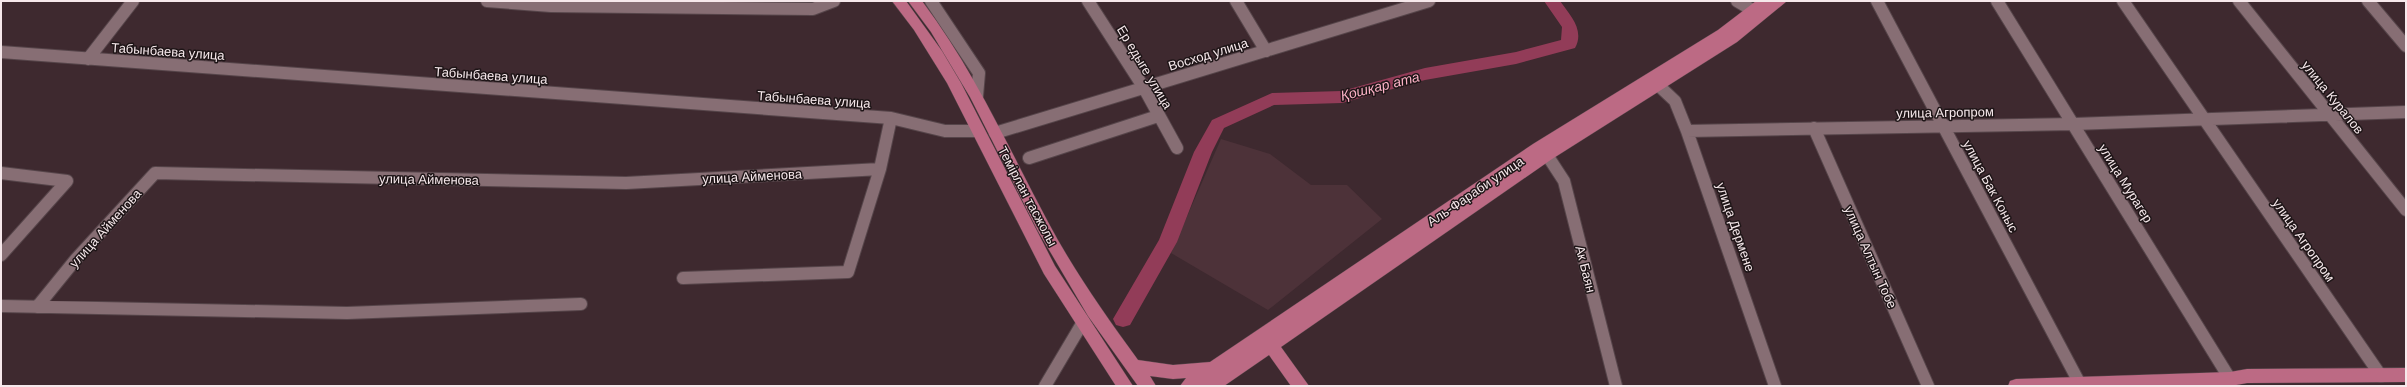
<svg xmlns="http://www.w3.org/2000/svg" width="2407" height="387" font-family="Helvetica,sans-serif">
  <rect width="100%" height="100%" fill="#3e292f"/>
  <path fill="#4d3239" d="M1221,139L1270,154L1311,185H1347L1382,219L1268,310L1171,253Z"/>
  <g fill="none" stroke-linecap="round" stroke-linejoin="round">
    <path fill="#923c58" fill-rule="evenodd" d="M1544,1H1560C1570,15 1585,30 1575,48L1516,64L1425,80L1342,103L1274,105L1224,128L1212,152L1177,242L1130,325L1123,327L1116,325L1113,319L1159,240L1194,152L1212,120L1272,93L1342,91L1425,68L1516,52L1561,40L1562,27Z"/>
    <g stroke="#56454a" stroke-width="14">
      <path id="minor" d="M487,1L551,6L813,9L834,1
        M931,1L979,73L977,96
        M1088,1L1144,88L1177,148
        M1236,1L1266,51
        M1737,1L1754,11
        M1877,1L2080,384
        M1997,1L2230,379
        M2123,1L2381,376
        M2239,1L2406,210
        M2368,1L2406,46
        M1,52L891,118L945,131H978
        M88,59L133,1
        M1658,85L1675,101L1687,131L1775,386
        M1814,128L1928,386
        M1687,131L2074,124L2406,112
        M995,133L1429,1
        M1547,155L1564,181L1616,386
        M1029,158L1158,116
        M1,173L67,181
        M1,255L67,181
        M683,278L848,272L880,169L891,118
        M1,306L347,313L581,304
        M37,307L76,259L155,173L626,183L880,169
        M1045,386L1083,322"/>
    </g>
    <g stroke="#56454a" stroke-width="1">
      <path id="major" d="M892,1H906L942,51L961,83L1055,266L1133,386H1116L1044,274L947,83L914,30Z
        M908,1H922C974,70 1008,147 1048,222C1074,271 1106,316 1138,360L1173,365L1210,362L1533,144L1718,30L1756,1H1787L1737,42L1552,159L1281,347L1309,386H1291L1269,355L1224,386H1180L1186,378L1173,379L1150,376L1156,386H1138L1088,316L1038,231L970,97L931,32Z
        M2406,368V382L2247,383L2231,386H2008L2010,381L2016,379L2230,372L2247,369Z"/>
    </g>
    <use href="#minor" stroke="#876e74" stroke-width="12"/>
    <use href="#major" fill="#bc6a84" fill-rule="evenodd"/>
  </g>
  <g text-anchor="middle" stroke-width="3" stroke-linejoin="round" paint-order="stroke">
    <g font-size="13" fill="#f6e8eb" stroke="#1e1517">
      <text transform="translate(168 51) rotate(4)" y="5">Табынбаева улица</text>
      <text transform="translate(1208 54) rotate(-17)" y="5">Восход улица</text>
      <text transform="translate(1145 67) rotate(59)" y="5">Ер едыге улица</text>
      <text transform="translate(491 75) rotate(4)" y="5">Табынбаева улица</text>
      <text transform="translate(2333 97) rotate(51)" y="5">улица Куралов</text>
      <text transform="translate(814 99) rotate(4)" y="5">Табынбаева улица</text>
      <text transform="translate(1945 112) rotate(-1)" y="5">улица Агропром</text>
      <text transform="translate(752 176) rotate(-3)" y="5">улица Айменова</text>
      <text transform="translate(429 179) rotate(1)" y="5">улица Айменова</text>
      <text transform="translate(2126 183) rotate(58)" y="5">улица Мурагер</text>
      <text transform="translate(1991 186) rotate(62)" y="5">улица Бак Коныс</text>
      <text transform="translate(1475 191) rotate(-34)" y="5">Аль-Фараби улица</text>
      <text transform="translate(1028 196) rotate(62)" y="5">Темірлан тасжолы</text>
      <text transform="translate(1736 227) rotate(71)" y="5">улица Дермене</text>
      <text transform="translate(105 228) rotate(-48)" y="5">улица Айменова</text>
      <text transform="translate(2304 240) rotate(55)" y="5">улица Агропром</text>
      <text transform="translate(1871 257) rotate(66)" y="5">улица Алтын Тобе</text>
      <text transform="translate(1586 269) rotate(76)" y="5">Ак Баян</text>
    </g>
    <g font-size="14" font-style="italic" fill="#fcb2c6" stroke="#1e1517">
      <text transform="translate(1380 86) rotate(-14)" y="5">Қошқар ата</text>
    </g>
  </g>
  <rect width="2407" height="387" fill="none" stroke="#f6e8eb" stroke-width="4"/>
</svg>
